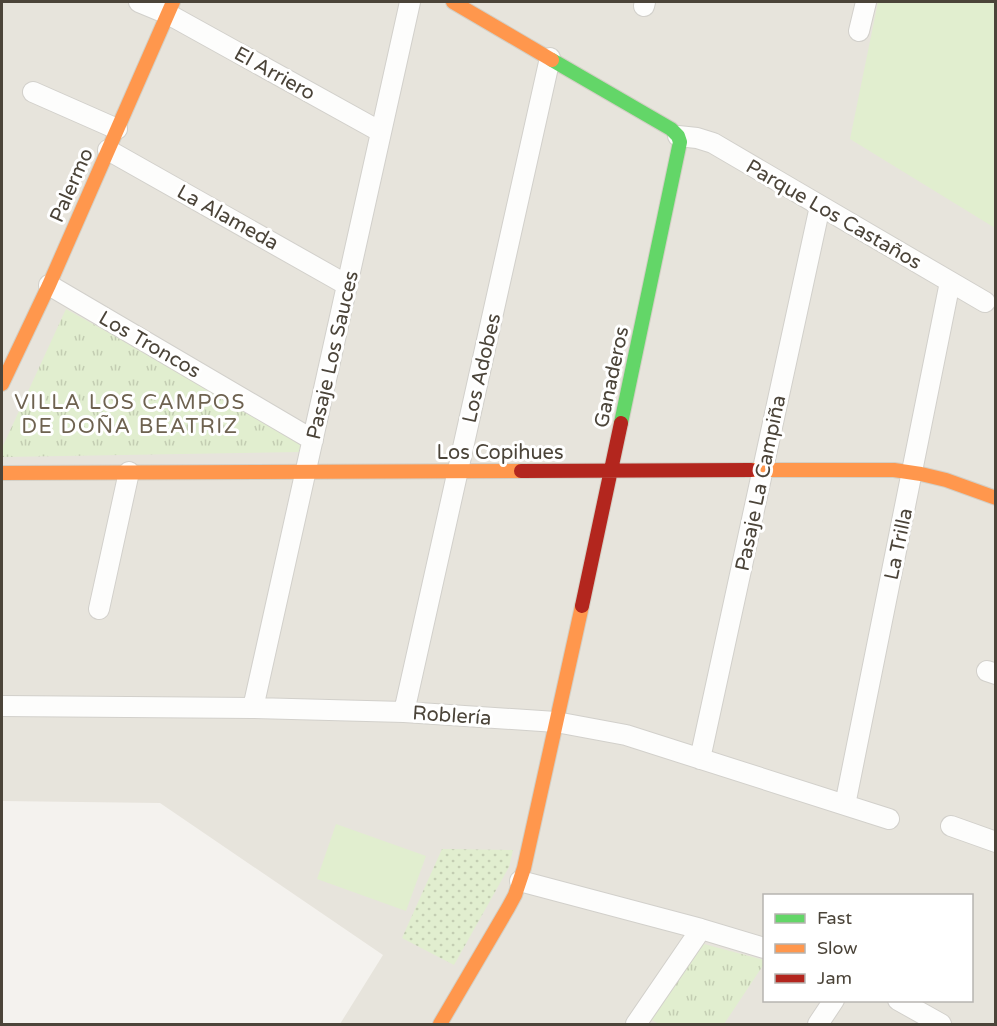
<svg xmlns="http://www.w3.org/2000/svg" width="997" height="1026" font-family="'Varela Round',sans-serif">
  <defs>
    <pattern id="grass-dots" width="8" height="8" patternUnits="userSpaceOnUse" patternTransform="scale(1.5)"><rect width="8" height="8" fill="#e1eecf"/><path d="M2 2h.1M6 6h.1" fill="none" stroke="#c3cdb2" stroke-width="1.8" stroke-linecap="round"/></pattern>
    <pattern id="park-tufts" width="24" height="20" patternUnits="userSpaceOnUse" patternTransform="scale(1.5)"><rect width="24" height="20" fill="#e1eecf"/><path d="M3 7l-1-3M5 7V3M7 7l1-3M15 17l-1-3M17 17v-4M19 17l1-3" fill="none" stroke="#c3cdb2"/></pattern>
  </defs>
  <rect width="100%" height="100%" fill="#f4f2ee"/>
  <path fill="#e7e4dc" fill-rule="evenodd" d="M2,2H995V1024H340L383,955L160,803L2,801ZM764,896H972V1000H764Z"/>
  <path fill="url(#grass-dots)" d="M442,849L513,850L509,867L454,965L402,938Z"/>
  <path fill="url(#park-tufts)" d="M66,309L302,440V452L2,457V448Z
    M700,943L764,960V964L724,1024H659L650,1019Z"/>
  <path fill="#e1eecf" d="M878,2H995V228L850,139Z
    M336,824L426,856L406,911L317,879Z"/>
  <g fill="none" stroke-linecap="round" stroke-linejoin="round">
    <g stroke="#d2d0cb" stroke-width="22">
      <path id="street" d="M139,2L168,14L381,132
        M644,6L645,2
        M859,31L866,2
        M33,92L117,129
        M678,136L697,138L713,143L985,302
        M108,150L347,285
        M49,285L313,440
        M99,609L129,472
        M987,671L996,674
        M2,706L253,708L404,712L556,722L626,735L889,819
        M253,708L410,2
        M404,712L550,58
        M700,759L820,206
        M845,805L950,282
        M951,826L996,842
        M520,881L701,929L764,948
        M898,1000L941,1024
        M636,1024L701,929
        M818,1024L834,1000"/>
    </g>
    <g stroke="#d3cfc5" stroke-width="16">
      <path id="fast" d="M552,60L671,129L678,136L680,142L621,423"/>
    </g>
    <g stroke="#d3cfc5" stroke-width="16">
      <path id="slow" d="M453,2L552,60
        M2,384L49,285L173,2
        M751,470H894L921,474L946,480L996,498
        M2,473L521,471
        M440,1024L508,908L515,895L524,868L582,606"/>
    </g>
    <g stroke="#d3cfc5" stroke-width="16">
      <path id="jam" d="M521,471L751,470
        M582,606L621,423"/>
    </g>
    <use href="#street" stroke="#fdfdfc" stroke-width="20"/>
    <use href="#fast" stroke="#63d668" stroke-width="14"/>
    <use href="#slow" stroke="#ff974d" stroke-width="14"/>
    <use href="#jam" stroke="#b3261e" stroke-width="14"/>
  </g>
  <g text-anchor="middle" stroke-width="6" stroke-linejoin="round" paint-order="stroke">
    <g font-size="20" fill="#4b4439" stroke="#fff">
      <text transform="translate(275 73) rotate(29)" y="7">El Arriero</text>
      <text transform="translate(71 185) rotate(-66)" y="7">Palermo</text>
      <text transform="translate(834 214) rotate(30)" y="7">Parque Los Castaños</text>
      <text transform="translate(228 217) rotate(29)" y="7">La Alameda</text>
      <text transform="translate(150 344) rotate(30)" y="7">Los Troncos</text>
      <text transform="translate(332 355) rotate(-77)" y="7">Pasaje Los Sauces</text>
      <text transform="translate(481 368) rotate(-77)" y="7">Los Adobes</text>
      <text transform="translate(611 377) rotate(-78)" y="7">Ganaderos</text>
      <text x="500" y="459">Los Copihues</text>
      <text transform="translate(760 483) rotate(-78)" y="7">Pasaje La Campiña</text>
      <text transform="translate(898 544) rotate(-78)" y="7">La Trilla</text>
      <text transform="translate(452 715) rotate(4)" y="7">Roblería</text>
    </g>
    <g font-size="21" letter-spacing="1.5" fill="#6e6250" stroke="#fff">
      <text x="130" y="409">VILLA LOS CAMPOS<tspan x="130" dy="24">DE DOÑA BEATRIZ</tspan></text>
    </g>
  </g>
  <rect width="997" height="1026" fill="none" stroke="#4b4439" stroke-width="6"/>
  <rect x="763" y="894" width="210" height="108" fill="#ffffff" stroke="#b7b4b0" stroke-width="1.5"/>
  <rect x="775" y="914" width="30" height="9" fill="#63d668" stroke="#b7b4b0" stroke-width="1.5"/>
  <text x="817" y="924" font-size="18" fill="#4b4439">Fast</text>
  <rect x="775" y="944" width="30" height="9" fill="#ff974d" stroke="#b7b4b0" stroke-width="1.5"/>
  <text x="817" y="954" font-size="18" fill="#4b4439">Slow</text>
  <rect x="775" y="974" width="30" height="9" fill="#b3261e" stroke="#b7b4b0" stroke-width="1.5"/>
  <text x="817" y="984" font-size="18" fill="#4b4439">Jam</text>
</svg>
